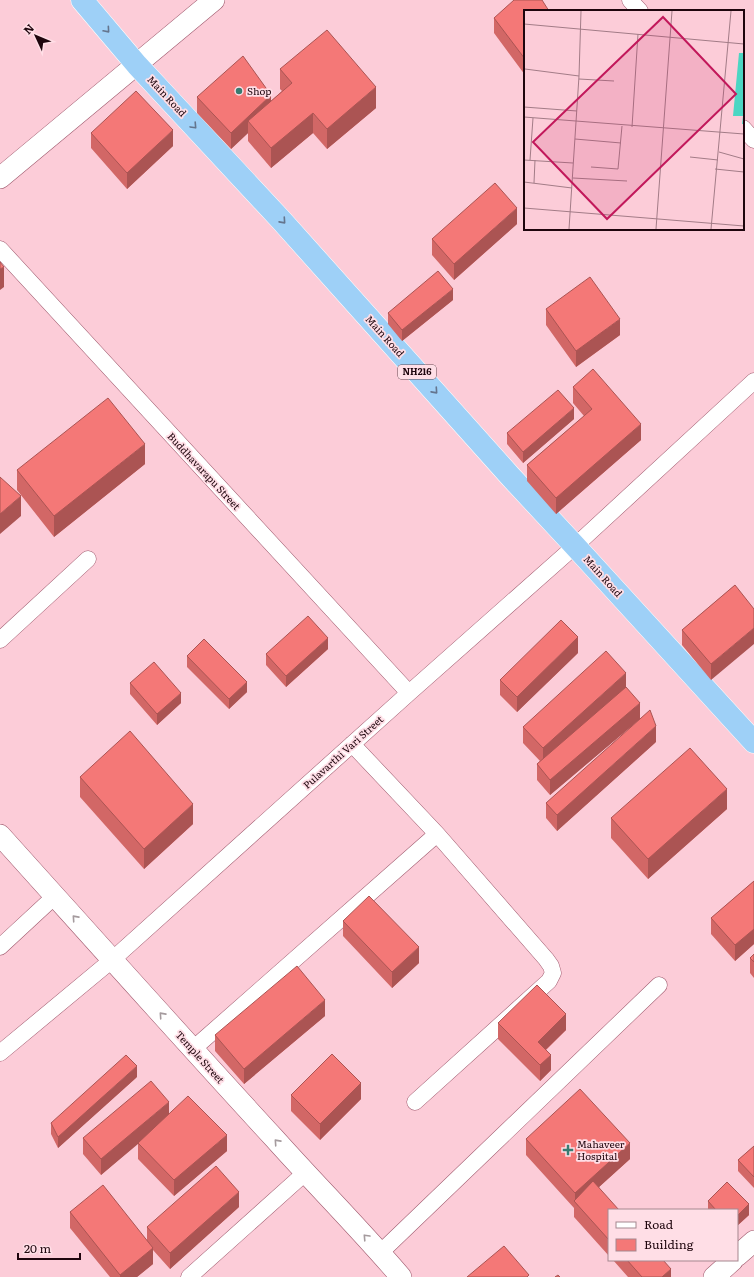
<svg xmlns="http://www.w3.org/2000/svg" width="754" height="1277" font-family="Literata,serif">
  <rect width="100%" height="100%" fill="#fcccd8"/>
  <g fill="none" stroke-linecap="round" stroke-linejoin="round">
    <g stroke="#9f5a6e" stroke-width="17">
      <path id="minor" d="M630,0L640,11
        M743,128L754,140
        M0,249L409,693
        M0,640L88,559
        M352,744L437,834L546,959L551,966L553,973L549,981L415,1102
        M0,947L55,896
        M193,1049L437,834
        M0,1053L112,960L409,693L575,546L754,381
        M380,1253L659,985
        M189,1277L305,1173"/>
    </g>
    <g stroke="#9f5a6e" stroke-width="22">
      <path id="tertiary" d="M0,178L214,0
        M0,835C91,936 182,1038 274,1138C316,1185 360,1229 401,1277
        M737,1256L754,1241
        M714,1277L733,1260"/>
    </g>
    <g stroke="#fff" stroke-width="23">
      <path id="trunk" d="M82,0L137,65L282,221L510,476L575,546L754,742"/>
    </g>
    <use href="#minor" stroke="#fff" stroke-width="16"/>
    <use href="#tertiary" stroke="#fff" stroke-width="21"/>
    <use href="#trunk" stroke="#9ed0f7" stroke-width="22"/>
  </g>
  <path fill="#d26766" d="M525,11V75L494,33V18Z
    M280,69L376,108L327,149L313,133L271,168L248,141V133L231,149L197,113V97L271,101L282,91L280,89Z
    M91,133L173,146L127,189L91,148Z
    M517,224L454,280L432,255V239Z
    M453,300L402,341L388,324V313Z
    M546,309L620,335L576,367L546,325Z
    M573,387L641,440L556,514L527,481V465L584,416L573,403Z
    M574,419L523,463L507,444V433Z
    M145,464L54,537L17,490V470Z
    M735,585L711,680L682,645V630Z
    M328,649L286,687L266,665V654Z
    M578,653L517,712L500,695V680Z
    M187,656L247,692L229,709L187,667Z
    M130,683L181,703L157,725L130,694Z
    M626,687L640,719L550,795L537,780V764L540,761L523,743V727Z
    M656,742L557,831L546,818V803Z
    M80,777L193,824L144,869L80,797Z
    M727,809L648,879L611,838V818Z
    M754,881V944L735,961L711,934V918Z
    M343,921L419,963L392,988L343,936Z
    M754,954V978L750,973V958Z
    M325,1016L244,1084L215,1051V1035Z
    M498,1023L566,1030L546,1050L551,1070L540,1081L498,1039Z
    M137,1077L58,1148L51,1134V1123Z
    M291,1095L361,1099L320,1140L291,1111Z
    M169,1114L227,1151L174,1196L138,1159V1143L101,1175L83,1154V1138Z
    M526,1139L630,1159L599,1187L609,1210V1256L574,1217V1208L526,1155Z
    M754,1146V1188L738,1171V1160Z
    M727,1182L749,1204V1215L737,1226V1210H708V1201Z
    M239,1207L170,1269L153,1250V1264L137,1277H110L70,1228V1212L147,1240V1227Z
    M613,1260H663L671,1277H628Z"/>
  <path fill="#ab5453" d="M376,87V108L327,149V129Z
    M271,95V110L248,121V133L231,149V133Z
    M313,113V133L271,168V148Z
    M173,130V146L127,189V173Z
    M517,208V224L454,280V264Z
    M4,267V287L0,290V269Z
    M453,289V300L402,341V330Z
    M620,319V335L576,367V351Z
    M574,408V419L523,463V452Z
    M641,424V440L556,514V498Z
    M145,444V464L54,537V516Z
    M21,496V516L0,534V514Z
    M754,628V644L711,680V664Z
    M578,637V653L517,712V697Z
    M328,638V649L286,687V676Z
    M626,673V688L543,764V748Z
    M247,682V692L229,709V699Z
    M181,693V703L157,725V714Z
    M640,703V719L550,795V780Z
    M656,726V742L557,831V815Z
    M727,789V809L648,879V859Z
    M193,804V824L144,869V849Z
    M754,929V944L735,961V945Z
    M419,947V963L392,988V972Z
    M325,1000V1016L244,1084V1069Z
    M566,1014V1030L538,1057V1042Z
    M551,1055V1070L540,1081V1065Z
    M137,1066V1077L58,1148V1137Z
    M361,1083V1099L320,1140V1124Z
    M169,1102V1118L101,1175V1159Z
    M227,1135V1151L174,1196V1180Z
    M630,1143V1159L578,1206L575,1202V1193Z
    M239,1192V1207L170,1269V1253Z
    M749,1204V1215L737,1226V1216Z
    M153,1248V1264L137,1277H120V1275Z
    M671,1269V1277H662Z"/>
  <path fill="#f47877" stroke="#ab5453" d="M514,0H542L549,11H525V59L494,18Z
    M327,30L376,87L327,129L313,113L271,148L248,121L292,83L280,69Z
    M243,56L271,95L231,133L197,97Z
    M136,91L173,130L127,173L91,133Z
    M495,183L517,208L454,264L432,239Z
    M0,262L4,267L0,269Z
    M438,271L453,289L402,330L388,313Z
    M590,277L620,319L576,351L546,309Z
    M593,369L641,424L556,498L527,465L592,409L573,387Z
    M558,390L574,408L523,452L507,433Z
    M108,398L145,444L54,516L17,470Z
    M0,477L21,496L0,514Z
    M735,585L754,609V628L711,664L682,630Z
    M308,616L328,638L286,676L266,654Z
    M561,620L578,637L517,697L500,680Z
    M204,639L247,682L229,699L187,656Z
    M606,651L626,673L543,748L523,727Z
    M154,662L181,693L157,714L130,683Z
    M626,687L640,703L550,780L537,764Z
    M650,710L656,726L557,815L546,803Z
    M130,731L193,804L144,849L80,777Z
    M690,748L727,789L648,859L611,818Z
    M754,881V929L735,945L711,918Z
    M369,896L419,947L392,972L343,921Z
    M754,954V962L750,958Z
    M297,966L325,1000L244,1069L215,1035Z
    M537,985L566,1014L538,1042L551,1055L540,1065L498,1023Z
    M332,1054L361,1083L320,1124L291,1095Z
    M126,1055L137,1066L58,1137L51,1123Z
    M151,1081L169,1102L101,1159L83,1138Z
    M580,1089L630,1143L575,1193L526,1139Z
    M188,1096L227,1135L174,1180L138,1143Z
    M754,1146V1177L738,1160Z
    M216,1166L239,1192L170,1253L147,1227Z
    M593,1181L619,1210H609V1240L574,1201Z
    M727,1182L749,1204L737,1216V1210H716L708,1201Z
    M103,1185L153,1248L120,1275L70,1212Z
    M504,1246L529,1275L527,1277H467Z
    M627,1260H663L671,1269L662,1277H642Z
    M558,1275L560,1277H555Z"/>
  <defs><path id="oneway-chevron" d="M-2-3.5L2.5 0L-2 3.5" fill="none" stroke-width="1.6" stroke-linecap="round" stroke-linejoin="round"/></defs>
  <g stroke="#64758e">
    <use href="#oneway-chevron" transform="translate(107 30) rotate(49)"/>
    <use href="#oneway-chevron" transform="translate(194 126) rotate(47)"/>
    <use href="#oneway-chevron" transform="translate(283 221) rotate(48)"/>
    <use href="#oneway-chevron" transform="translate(435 391) rotate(48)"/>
  </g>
  <g stroke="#a59b9e">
    <use href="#oneway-chevron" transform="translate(75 918) rotate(-132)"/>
    <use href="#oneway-chevron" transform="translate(162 1015) rotate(-132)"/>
    <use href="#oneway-chevron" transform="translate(277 1142) rotate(-132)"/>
    <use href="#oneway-chevron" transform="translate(366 1237) rotate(-133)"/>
  </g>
  <g fill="#377c71" stroke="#ffdee6" stroke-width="1.5">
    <circle cx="239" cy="91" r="4"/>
    <path d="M566 1144h4v4h4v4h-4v4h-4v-4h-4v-4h4z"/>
  </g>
  <g text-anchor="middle" stroke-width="3.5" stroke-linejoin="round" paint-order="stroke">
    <rect fill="#ffdee6" stroke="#62464e" stroke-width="1" x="398" y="365" width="38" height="14" rx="3"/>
    <g font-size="9" font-weight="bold" fill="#1e050d">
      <text x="417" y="375">NH216</text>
    </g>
    <g font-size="10" fill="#1e050d" stroke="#ffdee6" text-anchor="start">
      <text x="247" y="95">Shop</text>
      <text x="577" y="1148">Mahaveer<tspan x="577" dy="12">Hospital</tspan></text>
    </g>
    <g font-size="10" fill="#1e050d" stroke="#ffdee6">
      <text transform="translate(167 96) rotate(47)" y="4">Main Road</text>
      <text transform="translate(385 336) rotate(48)" y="4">Main Road</text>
      <text transform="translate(204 471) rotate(47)" y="4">Buddhavarapu Street</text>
      <text transform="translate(603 576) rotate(48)" y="4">Main Road</text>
      <text transform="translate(343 752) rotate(-42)" y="4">Pulavarthi Vari Street</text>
      <text transform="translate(200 1057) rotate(48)" y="4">Temple Street</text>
    </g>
  </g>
  <g transform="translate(524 10)">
    <rect width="220" height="220" fill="#fcccd8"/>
    <path d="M215,43H220V114H218L219,106H209Z" fill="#4bd6c3"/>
    <path fill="none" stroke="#a37c87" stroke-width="1" d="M0,14L220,34M1,59L55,66M55,69L90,71M0,97L53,101M0,107L220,124M108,117L114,24M51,129L97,133M195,142L220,149M166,147L194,150M0,150L49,153M6,150L9,108M67,157L94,159L98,116M191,159L220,162M49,168L103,171M0,172L48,178M10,173L11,150M220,182V196M0,198L220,216M45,219L55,66L57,1M132,219L148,1M187,219L207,1"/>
    <path fill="#c2185b" fill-opacity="0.15" stroke="#c2185b" stroke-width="2" d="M139,7L212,84L83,209L9,132Z"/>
    <rect width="220" height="220" fill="none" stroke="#1e050d" stroke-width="2"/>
  </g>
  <rect x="608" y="1209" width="130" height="52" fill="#ffdee6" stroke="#a5878f"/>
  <rect x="616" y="1222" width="20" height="6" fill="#ffffff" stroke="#a5878f"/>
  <text x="644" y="1229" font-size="12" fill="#1e050d">Road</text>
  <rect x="616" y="1239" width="20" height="12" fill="#f47877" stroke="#a5878f"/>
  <text x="644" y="1249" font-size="12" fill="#1e050d">Building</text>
  <g transform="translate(36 36) rotate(314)" stroke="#ffdee6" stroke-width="3" paint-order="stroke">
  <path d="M0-3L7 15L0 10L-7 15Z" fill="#1e050d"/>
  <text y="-6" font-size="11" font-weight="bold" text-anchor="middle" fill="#1e050d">N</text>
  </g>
  <path d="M18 1253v6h62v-6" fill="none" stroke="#1e050d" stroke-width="2"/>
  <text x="24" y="1253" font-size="12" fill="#1e050d" stroke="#ffdee6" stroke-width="3" paint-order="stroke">20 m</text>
</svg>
